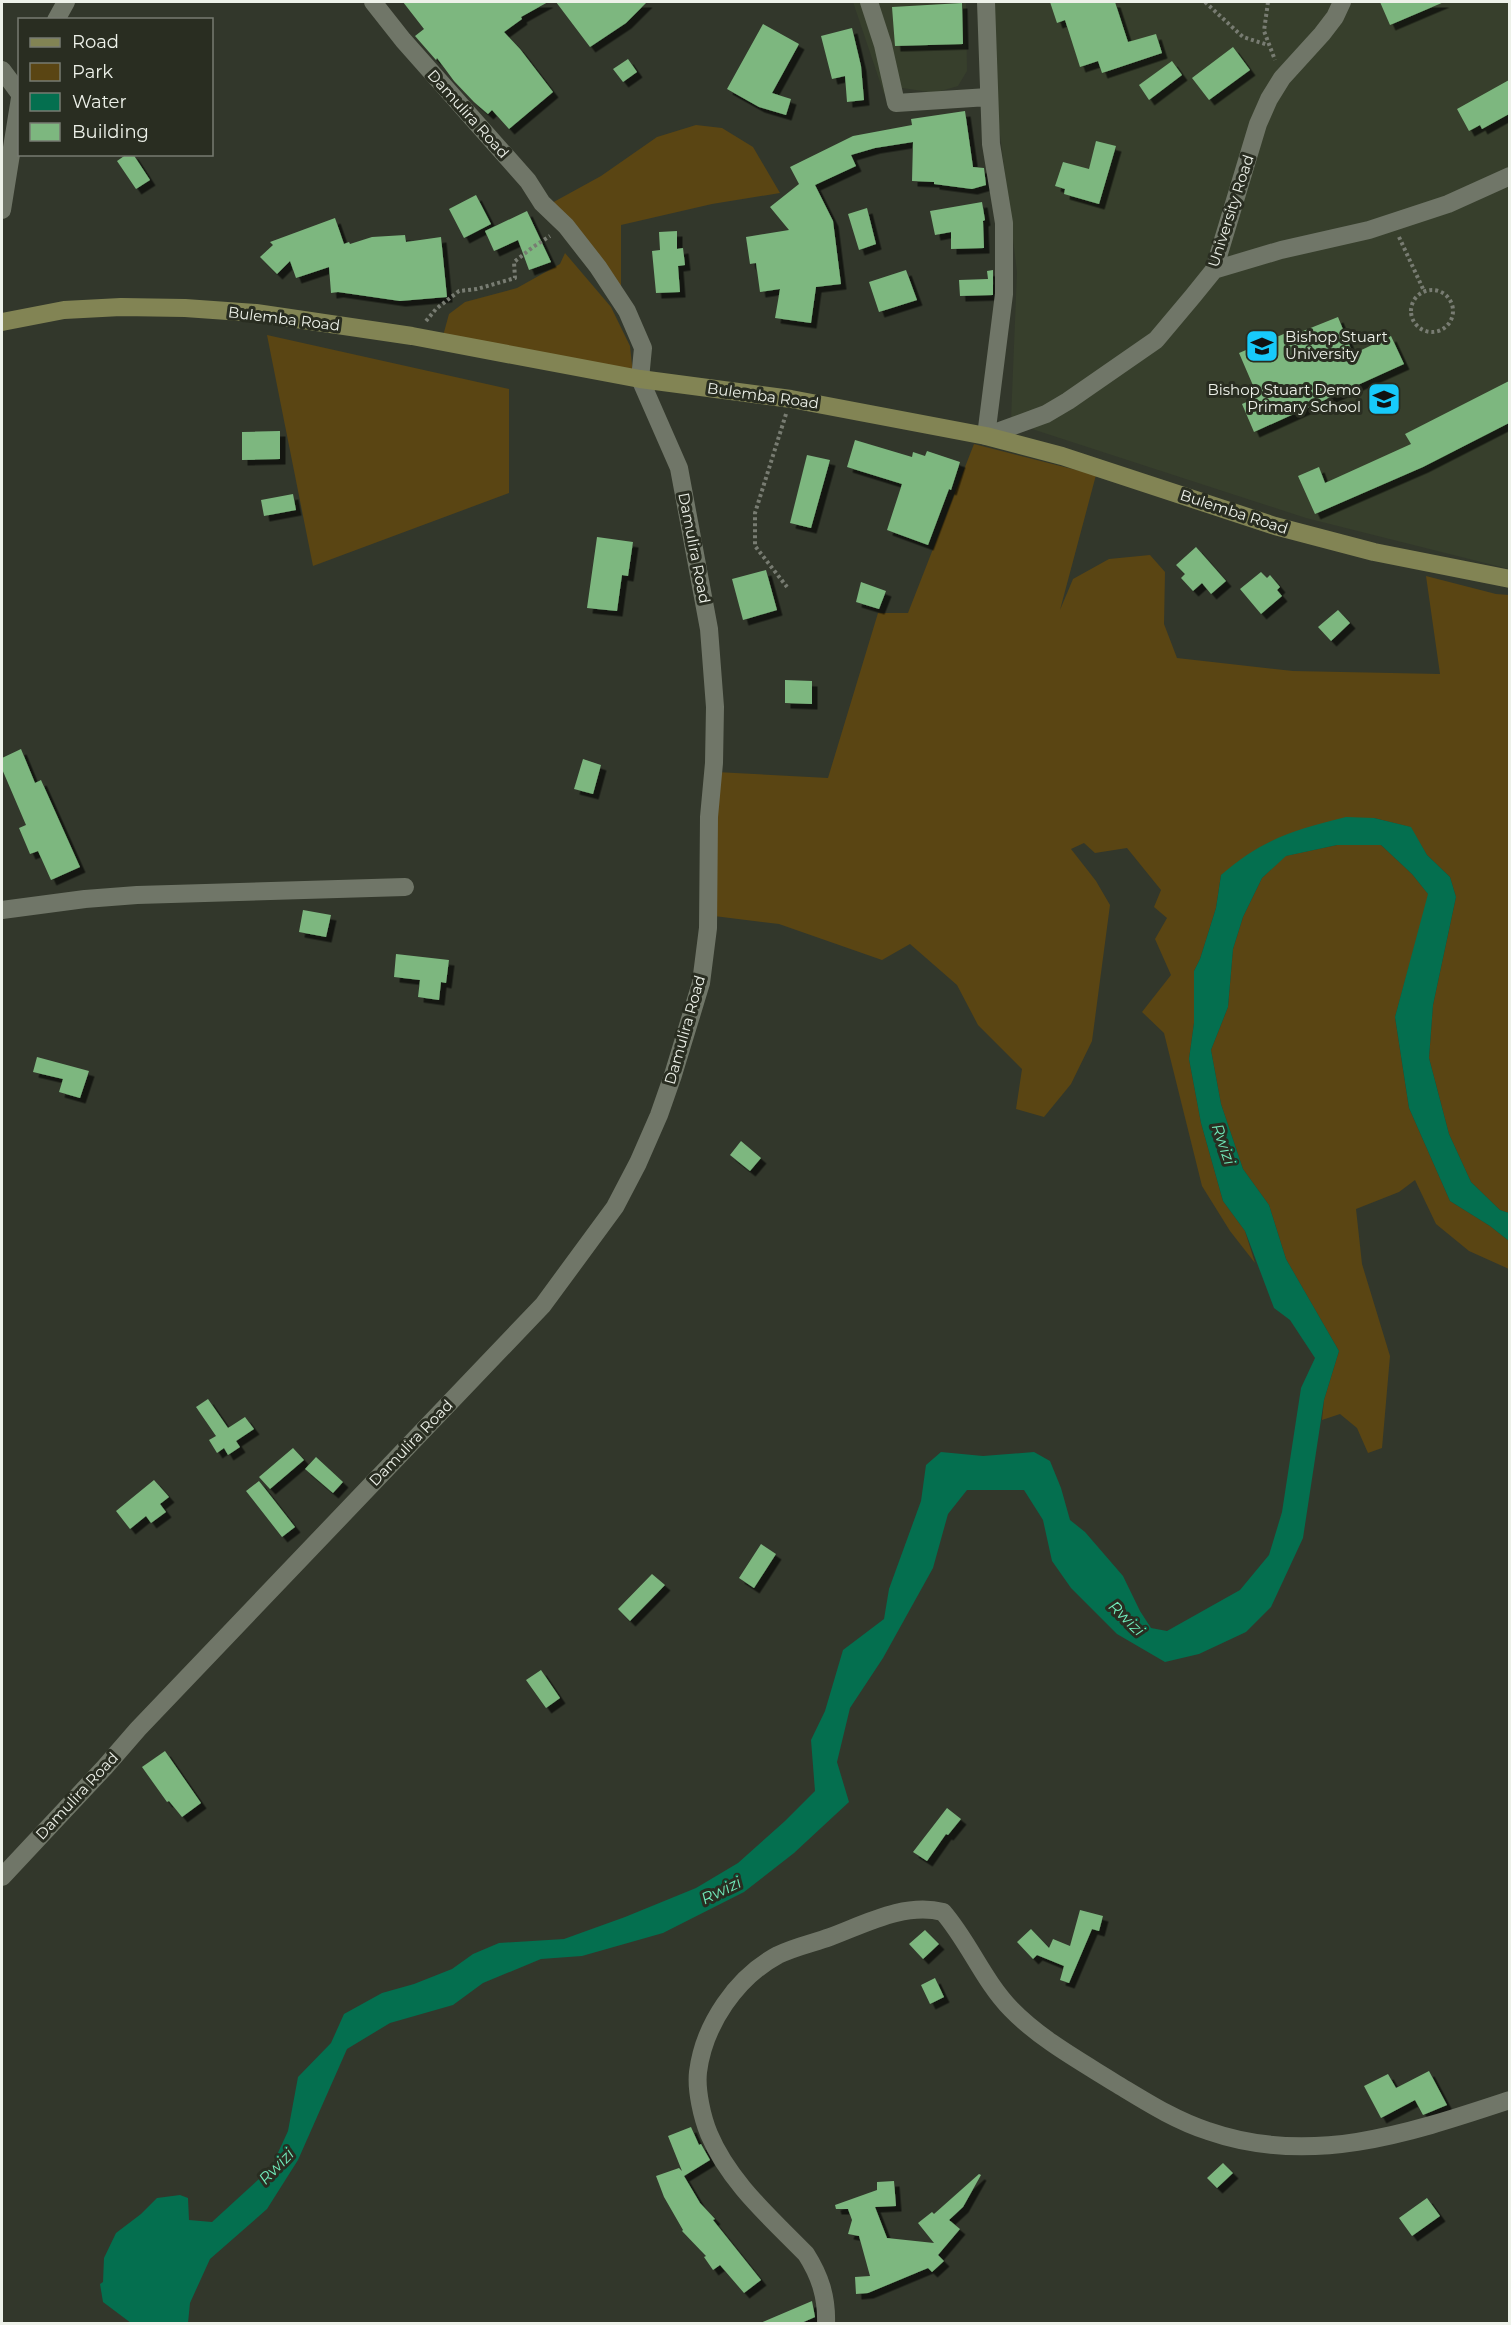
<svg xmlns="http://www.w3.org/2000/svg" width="1511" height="2325" font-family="Montserrat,sans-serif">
  <defs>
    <filter id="shadow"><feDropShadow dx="5.5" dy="5.5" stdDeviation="0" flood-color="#0009"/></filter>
  </defs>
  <rect width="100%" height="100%" fill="#32372b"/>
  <path fill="#373f2c" d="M853,2H966L967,71L958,86L934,93L903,88L884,94Z
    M994,2H1509V569L1306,518L1035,430L1011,419L1017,272L995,94Z"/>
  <path fill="#5a4513" d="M696,125L722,128L753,147L780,193L712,204L621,225V291L550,204L601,176L657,137Z
    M565,253L611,307L630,346L633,374L441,343L449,314L465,302L517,288L560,264Z
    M267,335L509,389V493L313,566Z
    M974,444L1096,475L1060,610L1073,579L1109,559L1150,555L1165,572L1164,624L1177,658L1293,671L1440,674L1426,576L1496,594L1509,595V1213L1500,1210L1471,1182L1449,1134L1429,1058L1433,1005L1456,897L1450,877L1427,855L1410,827L1374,818L1221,875L1216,908L1200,959L1194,971V1023L1189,1059L1201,1123L1223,1201L1245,1231L1255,1263L1230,1231L1202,1186L1164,1033L1142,1012L1171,975L1155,939L1167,918L1154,907L1161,890L1127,848L1095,853L1084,843L1071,849L1096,881L1110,905L1092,1041L1071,1084L1044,1117L1016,1109L1022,1069L978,1025L957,985L910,944L882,960L779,924L714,916L716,772L828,778L878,613H908Z
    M1337,845H1381L1412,874L1429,895L1395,1017L1409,1108L1450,1201L1490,1226L1509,1241V1269L1469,1251L1436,1224L1415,1180L1399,1192L1356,1209L1362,1264L1390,1356L1382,1448L1368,1453L1357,1428L1340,1414L1322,1420L1324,1400L1339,1351L1286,1259L1269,1205L1243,1169L1221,1104L1211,1050L1228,1007L1233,949L1243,917L1262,878L1285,856Z"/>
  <path fill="#046f4f" d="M1346,817L1374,818L1411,827L1427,855L1450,877L1456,897L1433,1005L1429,1058L1449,1134L1471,1182L1500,1210L1509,1213V1241L1490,1226L1450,1201L1409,1108L1395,1017L1428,894L1412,874L1381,845H1337L1286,856L1262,878L1243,917L1233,949L1228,1007L1211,1050L1221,1104L1243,1169L1269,1205L1286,1259L1339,1351L1324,1400L1303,1538L1271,1607L1246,1632L1199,1654L1165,1662L1117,1634L1071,1588L1052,1561L1043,1520L1024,1490H967L948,1514L933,1568L883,1658L850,1708L837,1762L849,1802L794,1853L744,1892L663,1933L582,1956L541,1959L483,1983L453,2005L390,2023L347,2049L298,2160L267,2209L210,2259L190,2303L188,2323H131L103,2302L100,2284L103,2282L104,2258L116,2233L141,2214L157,2198L180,2195L188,2198L189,2220L212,2222L271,2168L288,2131L298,2077L331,2043L344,2014L382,1993L414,1984L452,1969L473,1954L499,1943L564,1939L625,1917L696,1888L738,1863L785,1821L815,1791L811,1740L825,1711L843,1650L884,1619L889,1589L921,1501L926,1465L941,1452L983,1456L1034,1452L1050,1461L1061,1488L1070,1520L1085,1532L1123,1576L1140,1611L1151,1628L1167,1631L1240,1590L1269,1555L1282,1512L1301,1388L1315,1358L1290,1320L1274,1308L1245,1231L1223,1201L1201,1123L1189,1059L1194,1023V971L1200,959L1216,908L1221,875C1262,839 1294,830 1346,817Z"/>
  <path fill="#7db77f" filter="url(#shadow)" d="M403,2H548L521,17L522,19L504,32L520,49L553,92L509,129L492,110L488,114L474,102L454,81L437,58L436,60L415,36L424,29Z
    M556,2H647L626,23L590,47Z
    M1050,2H1115L1128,42L1156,34L1162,53L1102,73L1098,61L1080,67L1065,20L1057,23Z
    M1380,2H1444L1390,25Z
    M962,3L963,44L895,46L892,7Z
    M763,24L799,44L772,93L791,99L786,115L759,107L727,89Z
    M852,28L861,66L864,100L847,102L845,76L832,79L821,36Z
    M1233,47L1250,70L1209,100L1192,78Z
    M628,59L637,72L623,82L613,69Z
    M1172,61L1182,75L1149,100L1139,85Z
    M1509,80V114L1482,129L1480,125L1469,131L1457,109Z
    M965,111L973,167L984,168L986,185L972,189L934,184V182L912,181L913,142L875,148L851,155L856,166L815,185L833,221L841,284L816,287L811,323L775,318L780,289L760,292L756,263L750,264L746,237L789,230L770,207L799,184L790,167L853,136L912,125L911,119Z
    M1096,141L1116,146L1099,204L1064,194L1065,189L1055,186L1063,162L1089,169Z
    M127,154H133L150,180L136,189L117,161Z
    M476,195L491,224L464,238L449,209Z
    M982,202L985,220L983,221L984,248L951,249V232L935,235L930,211Z
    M867,208L876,244L859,250L848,214Z
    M527,211L551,262L529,270L518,240L494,251L485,231Z
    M335,218L344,244L349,242L350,244L372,237L405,235L406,242L441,237L447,297L400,301L338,292L331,293L329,267L296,278L290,261L277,274L260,257L273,245L270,242Z
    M677,231V249L683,248L685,265L678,266L680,292L656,293L652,251L660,250L659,232Z
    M906,270L917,300L879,312L869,282Z
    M993,270V295L960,296L959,280L988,279L987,271Z
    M1338,317L1353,354L1391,336L1404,364L1254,432L1242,404L1258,397L1239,353L1286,333L1288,337Z
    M1509,381V423L1423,467L1315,514L1298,476L1319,467L1325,483L1411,444L1405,434Z
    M280,431V459L242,460V432Z
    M855,440L912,457L913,452L925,456L927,451L960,462L951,490L949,489L928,545L887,530L902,484L847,467Z
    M807,455L830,460L811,528L790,523Z
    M293,494L296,510L264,516L261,500Z
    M597,537L633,542L628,576L622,575L617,611L587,608Z
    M1196,547L1226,581L1211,594L1202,583L1193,591L1181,578L1185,574L1176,565Z
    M766,570L777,610L743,620L732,579Z
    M1261,572L1267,578L1270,575L1280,587L1277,590L1282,596L1261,614L1240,589Z
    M861,582L886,591L879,609L856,602Z
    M1338,610L1350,623L1331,641L1318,627Z
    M785,680L812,681V704L785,703Z
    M21,749L35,783L41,780L80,867L51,880L38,851L30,854L19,828L26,825L2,769V758Z
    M583,759L601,765L593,794L574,789Z
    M303,910L331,915L326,937L299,932Z
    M396,954L449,960L446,983L441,982L439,1000L418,997L420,980L394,977Z
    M37,1057L89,1071L80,1098L59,1092L63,1079L33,1072Z
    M741,1141L761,1158L750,1171L730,1155Z
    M208,1399L228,1428L245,1417L254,1429L236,1441L240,1447L228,1455L224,1448L217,1453L209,1440L216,1436L196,1407Z
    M293,1448L304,1460L270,1489L259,1477Z
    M316,1457L343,1482L333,1493L305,1469Z
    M154,1480L169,1497L160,1504L166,1512L151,1523L146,1516L130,1529L116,1511Z
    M259,1481L295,1527L282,1537L246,1491Z
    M761,1544L776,1554L754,1588L739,1578Z
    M652,1574L665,1585L630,1621L618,1609Z
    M541,1670L560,1698L546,1708L526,1680Z
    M165,1751L201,1803L182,1817L169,1801L167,1802L142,1767Z
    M947,1808L961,1819L948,1835L946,1834L927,1861L913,1852Z
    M1080,1910L1103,1916L1099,1931L1092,1929L1069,1983L1060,1980L1064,1966L1037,1955L1033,1959L1017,1942L1031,1929L1049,1948L1053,1939L1070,1946Z
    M925,1930L939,1944L923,1959L909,1944Z
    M935,1978L944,1997L930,2004L921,1985Z
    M1429,2071L1447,2105L1423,2115L1415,2100L1381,2118L1364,2086L1388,2074L1396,2088Z
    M691,2127L699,2145L701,2144L710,2160L684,2176L700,2203L715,2219L713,2220L761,2280L744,2293L720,2265L713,2270L704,2257L706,2256L682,2231L683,2230L664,2197L656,2176L679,2168L682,2171L668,2136Z
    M1223,2163L1233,2173L1217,2188L1207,2178Z
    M979,2174L981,2175L963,2207L949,2220L960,2229L938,2255L944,2261L932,2272L928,2268L868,2293L856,2294L855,2277L870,2276L859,2236L848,2234L852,2220L848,2209H836L835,2205L877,2190V2182L894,2181L896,2206L875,2207L887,2238L934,2243L918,2223L932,2212L934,2214Z
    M1427,2198L1440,2216L1412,2236L1399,2218Z
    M812,2301L815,2317L799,2324H758Z"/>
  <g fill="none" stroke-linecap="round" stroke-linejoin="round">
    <path stroke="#787c72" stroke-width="4" stroke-dasharray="3 3" stroke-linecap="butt" d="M1205,2L1243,37L1268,45
      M1268,2L1264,31L1275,60
      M1399,237L1424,291
      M1411 311a21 21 0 1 1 42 0a21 21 0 1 1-42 0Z
      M426,321L436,309L459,291L477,289L515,278L514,262L533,247L550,236
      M786,414L755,513V546L787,587"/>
    <path stroke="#707668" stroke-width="18" d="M869,2L883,45L896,103L988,97
      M986,2L991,144L1004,223V294L986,436L1046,414L1068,401L1156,340L1193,296L1214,270L1258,124L1269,99L1282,78L1322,34L1335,17L1342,2
      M56,20L66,2
      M2,70L20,94
      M2,210L20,98
      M1214,270L1281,250L1369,230L1448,204L1510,176
      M2,910L85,899L137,895L405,887
      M826,2324C827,2297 820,2276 806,2254C771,2218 729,2182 709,2134C702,2117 696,2090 698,2072C704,2024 737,1977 778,1955C794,1947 813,1943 830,1937C865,1924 905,1902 943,1912C969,1942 983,1980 1011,2009C1040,2039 1080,2061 1115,2083C1145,2101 1174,2120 1208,2131C1311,2167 1410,2133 1510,2100"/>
    <path stroke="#707668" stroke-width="18" d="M2,1877L105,1767L138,1729L543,1305L615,1207L638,1163L659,1115L673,1075L701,983L708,928L709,817L714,763L715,707L709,629L679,468L640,379L643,348L627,311L598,267L566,226L542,203L528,181L403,40L373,2"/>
    <path stroke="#828454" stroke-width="18" d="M2,322L64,310L121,307L185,308L256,313L412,336L640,379L791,399L986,436L1062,456L1275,526L1374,552L1510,579"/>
  </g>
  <defs>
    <g id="university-square" transform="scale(1.725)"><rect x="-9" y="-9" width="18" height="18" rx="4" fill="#17cafb" stroke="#292d21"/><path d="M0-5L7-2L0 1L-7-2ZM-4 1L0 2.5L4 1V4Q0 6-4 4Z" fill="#111"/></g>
    <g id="school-square" transform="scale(1.725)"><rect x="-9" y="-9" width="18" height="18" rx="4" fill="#17cafb" stroke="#292d21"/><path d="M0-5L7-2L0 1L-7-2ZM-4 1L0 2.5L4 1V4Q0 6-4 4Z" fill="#111"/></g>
  </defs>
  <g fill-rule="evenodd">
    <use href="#university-square" x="1262" y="346"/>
    <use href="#school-square" x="1384" y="399"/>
  </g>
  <g text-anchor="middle" stroke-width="6" stroke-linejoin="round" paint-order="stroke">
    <g font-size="15" fill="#edf1e9" stroke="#292d21">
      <text transform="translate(468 114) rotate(48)" y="5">Damulira Road</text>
      <text transform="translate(1231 211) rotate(-72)" y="5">University Road</text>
      <text transform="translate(284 319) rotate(7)" y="5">Bulemba Road</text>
      <text transform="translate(763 396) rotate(8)" y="5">Bulemba Road</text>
      <text transform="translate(1234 512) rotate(18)" y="5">Bulemba Road</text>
      <text transform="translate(694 548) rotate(79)" y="5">Damulira Road</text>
      <text transform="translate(685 1030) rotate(-74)" y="5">Damulira Road</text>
      <text transform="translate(411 1443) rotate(-46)" y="5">Damulira Road</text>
      <text transform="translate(77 1796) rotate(-47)" y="5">Damulira Road</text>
    </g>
    <g font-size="15" fill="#edf1e9" stroke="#292d21" text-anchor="start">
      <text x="1285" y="342">Bishop Stuart<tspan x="1285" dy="17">University</tspan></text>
      <text x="1361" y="395" text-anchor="end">Bishop Stuart Demo<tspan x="1361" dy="17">Primary School</tspan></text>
    </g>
    <g font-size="16" font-style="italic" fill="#71eaba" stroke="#292d21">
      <text transform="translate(1224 1144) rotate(71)" y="6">Rwizi</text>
      <text transform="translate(1127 1618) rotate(44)" y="6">Rwizi</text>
      <text transform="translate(721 1890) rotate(-26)" y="6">Rwizi</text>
      <text transform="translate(276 2166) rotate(-46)" y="6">Rwizi</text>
    </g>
  </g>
  <rect width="1511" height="2325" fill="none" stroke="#edf1e9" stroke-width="6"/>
  <rect x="18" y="18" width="195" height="138" fill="#292d21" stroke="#777b71" stroke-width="1.5"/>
  <rect x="30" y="38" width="30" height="9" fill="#828454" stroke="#777b71" stroke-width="1.5"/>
  <text x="72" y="48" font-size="18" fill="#edf1e9">Road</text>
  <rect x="30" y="63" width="30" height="18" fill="#5a4513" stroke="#777b71" stroke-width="1.5"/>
  <text x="72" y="78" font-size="18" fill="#edf1e9">Park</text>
  <rect x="30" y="93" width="30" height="18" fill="#046f4f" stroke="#777b71" stroke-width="1.5"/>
  <text x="72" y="108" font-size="18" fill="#edf1e9">Water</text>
  <rect x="30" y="123" width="30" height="18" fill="#7db77f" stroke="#777b71" stroke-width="1.5"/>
  <text x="72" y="138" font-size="18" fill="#edf1e9">Building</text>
</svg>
